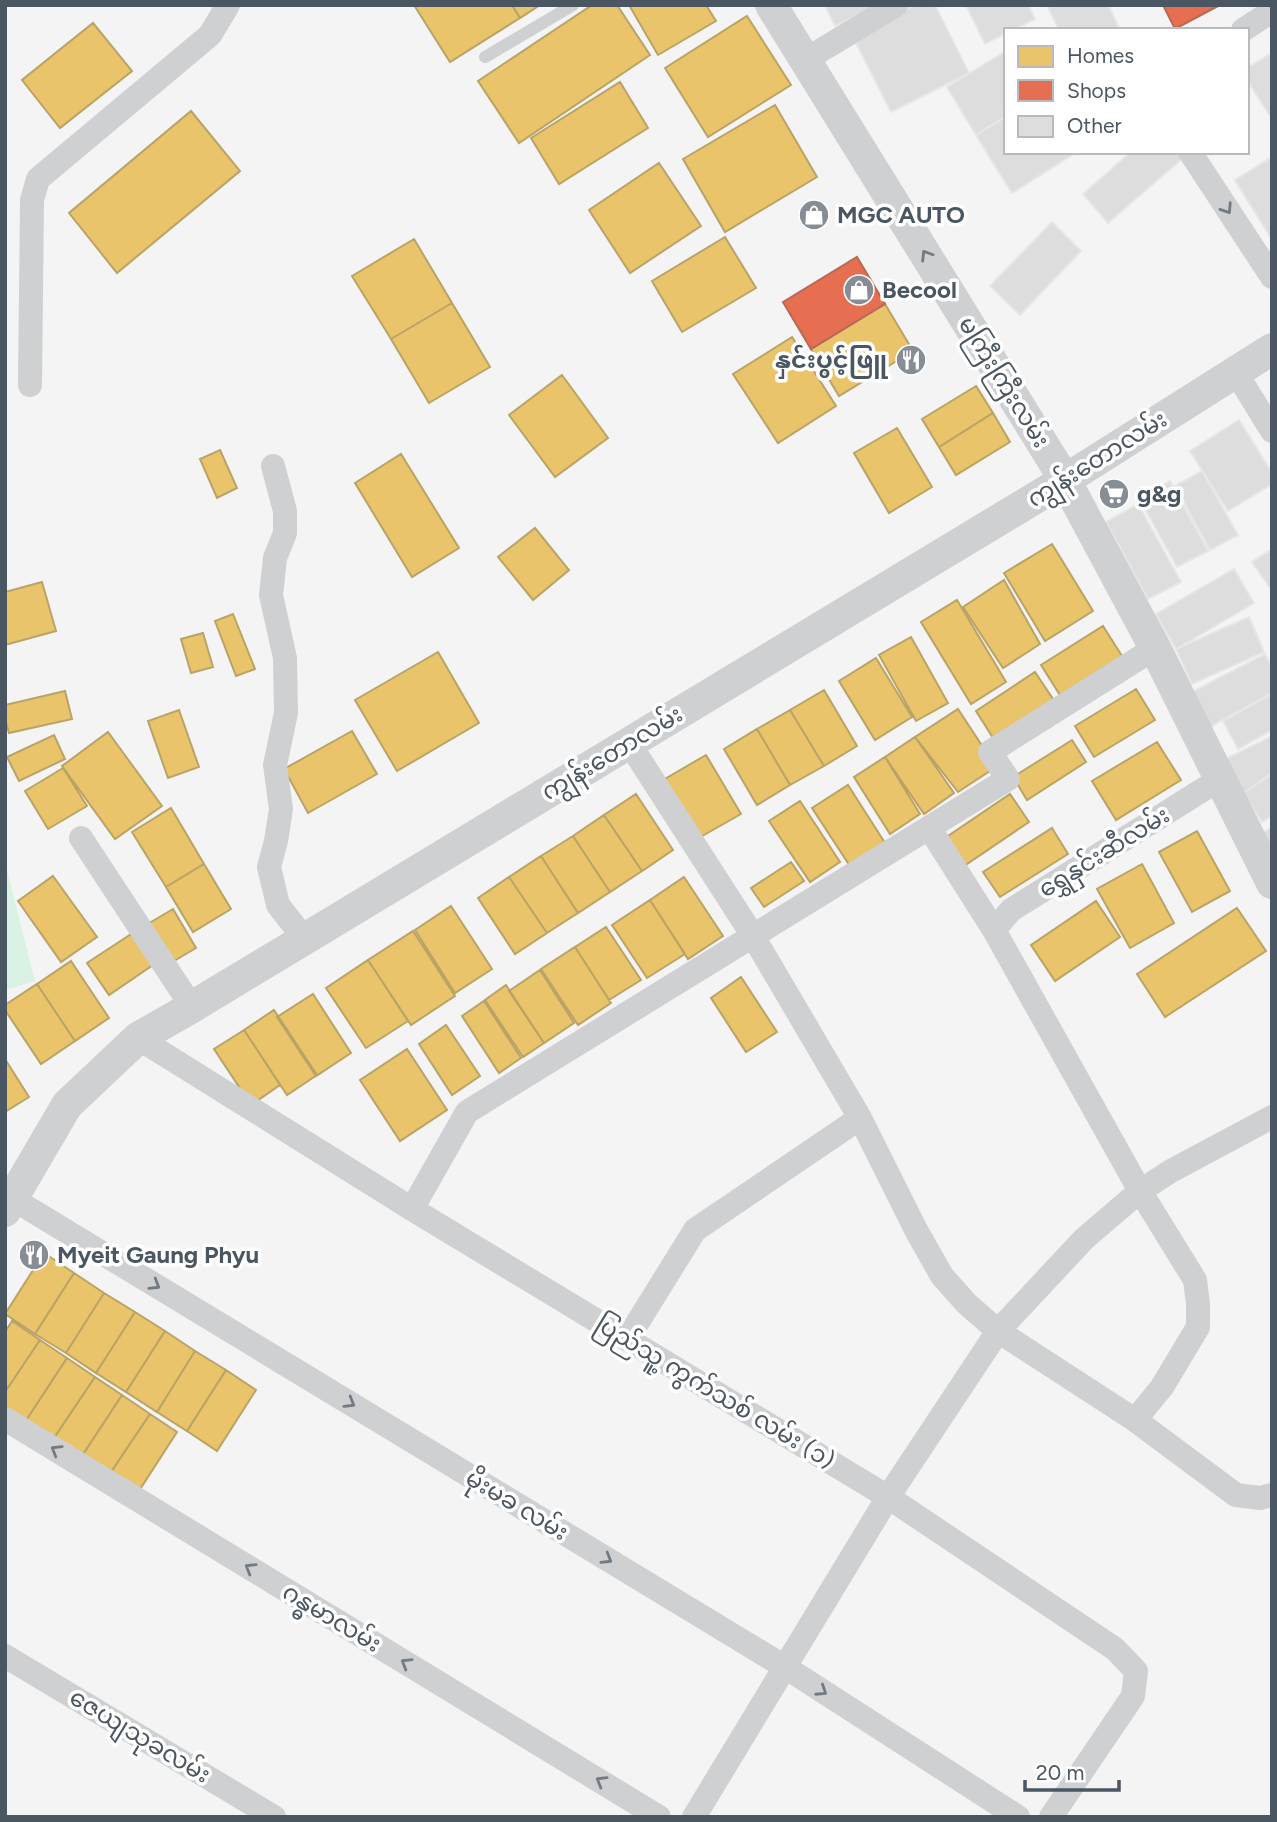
<svg xmlns="http://www.w3.org/2000/svg" width="1277" height="1822" font-family="Figtree,'Noto Sans Myanmar',sans-serif">
  <rect width="100%" height="100%" fill="#f4f4f4"/>
  <path fill="#d9f2e3" d="M5,862L35,981L5,990Z"/>
  <path fill="#e9c46a" stroke="#b9a367" stroke-width="2" d="M414,5H512L520,18L450,62Z
    M512,5H540L520,18Z
    M592,5H617L650,55L519,143L478,81Z
    M629,5H706L716,21L658,55Z
    M747,16L791,85L708,137L665,68Z
    M93,23L132,71L60,128L22,80Z
    M620,82L648,128L559,184L531,138Z
    M775,105L817,177L725,232L683,159Z
    M191,111L240,171L117,273L69,213Z
    M659,163L701,226L630,273L589,210Z
    M725,237L756,288L682,332L652,281Z
    M414,239L452,303L391,339L352,276Z
    M452,303L490,367L429,403L391,339Z
    M885,304L913,351L839,396L811,349Z
    M792,337L836,406L778,443L733,374Z
    M562,375L608,438L555,477L509,415Z
    M976,386L993,413L939,447L922,419Z
    M993,413L1010,442L956,475L939,447Z
    M897,428L932,487L889,513L854,453Z
    M220,450L237,488L217,498L200,459Z
    M401,454L459,548L412,577L355,483Z
    M535,528L569,570L533,600L498,557Z
    M1052,544L1093,611L1045,641L1004,573Z
    M1004,580L1040,644L1003,668L963,607Z
    M42,582L56,631L5,645V592Z
    M957,600L1006,682L971,704L921,622Z
    M233,614L255,669L236,676L215,621Z
    M1103,626L1122,656L1060,695L1041,665Z
    M203,633L213,667L191,673L181,639Z
    M911,637L948,703L916,721L879,655Z
    M438,652L479,723L397,771L355,700Z
    M876,658L912,717L875,740L839,681Z
    M1035,672L1055,702L995,741L976,711Z
    M1136,689L1155,720L1094,757L1075,726Z
    M824,690L857,746L824,766L790,710Z
    M65,691L72,719L9,733L5,719V705Z
    M958,709L996,767L958,792L915,737Z
    M179,710L199,767L168,778L148,721Z
    M790,710L824,766L790,785L757,729Z
    M757,729L790,785L757,805L724,749Z
    M352,731L377,774L308,813L284,769Z
    M108,732L162,806L115,839L62,766Z
    M54,735L65,759L19,781L7,757Z
    M915,737L954,793L924,814L885,757Z
    M1072,740L1086,762L1027,800L1013,777Z
    M1157,742L1181,780L1116,820L1092,781Z
    M706,755L741,814L697,839L663,780Z
    M885,757L920,814L890,834L854,777Z
    M63,768L87,806L48,829L25,791Z
    M848,785L885,843L850,866L812,808Z
    M636,794L673,850L642,871L604,815Z
    M1010,794L1029,822L964,866L945,838Z
    M800,801L840,862L810,882L769,821Z
    M171,808L204,864L166,887L132,832Z
    M604,815L642,871L610,892L573,836Z
    M1052,828L1068,854L1000,897L983,872Z
    M1197,831L1230,891L1192,912L1159,852Z
    M573,836L610,892L578,913L541,856Z
    M541,856L578,913L547,933L509,877Z
    M791,862L804,881L764,907L751,888Z
    M204,864L231,909L193,932L166,887Z
    M1142,864L1174,923L1130,948L1097,889Z
    M53,876L97,937L61,962L18,901Z
    M509,877L547,933L515,954L478,898Z
    M684,877L723,936L688,959L650,900Z
    M650,900L685,954L647,978L612,925Z
    M1096,901L1120,937L1055,981L1031,945Z
    M451,906L492,969L455,993L415,930Z
    M1237,908L1266,951L1165,1017L1137,974Z
    M173,909L196,948L169,964L146,925Z
    M606,927L641,980L609,1000L575,947Z
    M413,931L455,996L411,1025L368,960Z
    M131,934L153,965L109,995L87,963Z
    M575,947L611,1003L578,1025L541,969Z
    M368,960L408,1021L366,1048L326,988Z
    M71,961L109,1018L75,1041L37,984Z
    M540,970L574,1023L544,1043L509,991Z
    M741,977L777,1032L746,1052L711,998Z
    M37,984L75,1041L41,1064L5,1010V1005Z
    M506,985L544,1043L523,1057L485,1000Z
    M313,994L351,1053L316,1076L277,1017Z
    M484,1001L521,1058L499,1073L462,1016Z
    M274,1010L317,1075L287,1095L244,1030Z
    M446,1025L480,1076L452,1095L419,1044Z
    M244,1030L280,1085L251,1105L214,1049Z
    M407,1049L447,1110L400,1141L360,1080Z
    M5,1059L29,1097L5,1112Z
    M44,1253L74,1273L35,1334L5,1314Z
    M74,1273L104,1293L66,1353L35,1334Z
    M104,1293L135,1312L96,1373L66,1353Z
    M135,1312L165,1331L126,1392L96,1373Z
    M12,1321L40,1340L5,1392V1332Z
    M165,1331L195,1351L157,1412L126,1392Z
    M40,1340L67,1358L25,1422L5,1409V1392Z
    M195,1351L226,1370L187,1431L157,1412Z
    M67,1358L95,1377L52,1441L25,1422Z
    M226,1370L256,1390L217,1451L187,1431Z
    M95,1377L122,1395L80,1459L52,1441Z
    M122,1395L150,1414L107,1478L80,1459Z
    M150,1414L177,1432L135,1497L107,1478Z"/>
  <path fill="#e76f51" stroke="#b86856" stroke-width="2" d="M1163,5H1220L1175,29Z
    M857,257L885,304L811,349L783,302Z"/>
  <path fill="#ddddde" stroke="#e5e6e7" stroke-width="2" d="M825,5H879L835,26Z
    M915,5H935L969,73L891,112L853,37Z
    M966,5H1028L1035,19L1013,30H1006V33L985,44Z
    M1047,5H1108L1120,30H1059Z
    M1006,51V117L976,135L947,87Z
    M1272,53V119L1247,80V68Z
    M1006,116V152H1077L1012,193L976,135Z
    M1131,152H1180L1184,157L1108,223L1083,194Z
    M1272,157V240L1235,180Z
    M1052,222L1081,251L1020,315L990,286Z
    M1239,420L1272,473V484L1228,511L1190,451Z
    M1202,471L1238,535L1210,550L1175,486Z
    M1170,481L1208,551L1177,567L1139,498Z
    M1138,504L1181,582L1148,599L1106,522Z
    M1272,549V591L1252,562Z
    M1234,569L1254,603L1176,649L1156,614Z
    M1249,617L1264,652L1192,684L1176,649Z
    M1265,654L1272,667V693L1210,727L1192,692Z
    M1272,694V730L1238,749L1223,721Z
    M1272,736V773L1243,793L1226,759Z
    M1272,774V816L1262,822L1243,793Z
    M1272,827V848L1262,833Z"/>
  <g fill="none" stroke-linecap="round" stroke-linejoin="round">
    <path stroke="#ced0d2" stroke-width="12" d="M485,57L573,5"/>
    <path stroke="#ced0d2" stroke-width="24" d="M1243,30L1272,11
      M805,60L896,5
      M1190,152L1272,277
      M1235,371L1272,431
      M30,385L32,200L38,179L210,35L228,5
      M273,466L285,511V533L275,558L271,595L285,658L286,713L275,765L281,809L276,841L269,867L278,905L304,938
      M629,743L753,936L860,1118L916,1230L942,1276L967,1304L998,1331L1135,1420L1236,1495L1260,1498L1272,1495
      M930,829L994,930L1140,1191L1195,1280L1198,1304V1327L1162,1387L1135,1420
      M81,838L192,1007
      M994,930L1011,910L1220,779
      M138,1038L412,1209L888,1497L1115,1649L1136,1671L1133,1696L1051,1817
      M13,1199L785,1667L1018,1817
      M412,1209L467,1112L1008,779L990,752L1155,648
      M628,1338L695,1230L860,1118
      M5,1419L659,1817
      M5,1656L274,1817
      M694,1817L888,1497L998,1331L1084,1239L1140,1191L1171,1171L1272,1117"/>
    <path stroke="#ced0d2" stroke-width="32" d="M771,5L1065,480L1155,648L1272,883
      M5,1211L67,1105L138,1038L192,1007L1065,480L1272,349"/>
  </g>
  <defs><path id="oneway-chevron" d="M-2-3.5L2.5 0L-2 3.5" fill="none" stroke-width="1.6" stroke-linecap="round" stroke-linejoin="round" transform="scale(1.75)"/></defs>
  <g stroke="#727b83">
    <use href="#oneway-chevron" transform="translate(1227 209) rotate(57)"/>
    <use href="#oneway-chevron" transform="translate(926 255) rotate(-122)"/>
    <use href="#oneway-chevron" transform="translate(155 1285) rotate(31)"/>
    <use href="#oneway-chevron" transform="translate(350 1403) rotate(31)"/>
    <use href="#oneway-chevron" transform="translate(56 1450) rotate(-149)"/>
    <use href="#oneway-chevron" transform="translate(607 1559) rotate(31)"/>
    <use href="#oneway-chevron" transform="translate(250 1568) rotate(-149)"/>
    <use href="#oneway-chevron" transform="translate(406 1663) rotate(-149)"/>
    <use href="#oneway-chevron" transform="translate(822 1691) rotate(33)"/>
    <use href="#oneway-chevron" transform="translate(601 1781) rotate(-149)"/>
  </g>
  <defs>
    <g id="shop-disc" transform="scale(1.575)"><circle r="9.5" fill="#868d94" stroke="#fff"/><path d="M-5-2.5h2.3a2.7 3.5 0 0 1 5.4 0H5L5.5 6h-11ZM-1.5-2.5h3a1.5 2.3 0 0 0-3 0Z" fill="#fff"/></g>
    <g id="restaurant-disc" transform="scale(1.575)"><circle r="9.5" fill="#868d94" stroke="#fff"/><path d="M-5-6h1v4h1v-4h1v4h1v-4h1v5L-1.5 .5V6h-2V.5L-5-1ZM5-6V6H3V1.5H1.5Q1.5-4 5-6Z" fill="#fff"/></g>
    <g id="supermarket-disc" transform="scale(1.575)"><circle r="9.5" fill="#868d94" stroke="#fff"/><path d="M-6-5.5h2.5l.6 2H6L4.5 2H-2.5L-4.4-4H-6ZM-1.5 3.2a1.3 1.3 0 1 0 .1 0ZM3 3.2a1.3 1.3 0 1 0 .1 0Z" fill="#fff"/></g>
  </defs>
  <g fill-rule="evenodd">
    <use href="#shop-disc" x="814" y="215"/>
    <use href="#shop-disc" x="859" y="290"/>
    <use href="#restaurant-disc" x="911" y="360"/>
    <use href="#supermarket-disc" x="1114" y="494"/>
    <use href="#restaurant-disc" x="34" y="1255"/>
  </g>
  <g text-anchor="middle" stroke-width="7" stroke-linejoin="round" paint-order="stroke">
    <g font-size="24" font-weight="bold" fill="#4a5661" stroke="#fff" text-anchor="start">
      <text x="837" y="223">MGC AUTO</text>
      <text x="882" y="298">Becool</text>
      <text x="888" y="368" text-anchor="end">နှင်းပွင့်ဖြူ</text>
      <text x="1137" y="502">g&amp;g</text>
      <text x="57" y="1263">Myeit Gaung Phyu</text>
    </g>
    <g font-size="24" fill="#4a5661" stroke="#fff">
      <text transform="translate(1004 382) rotate(58)" y="8">မကြီးကြီးလမ်း</text>
      <text transform="translate(1097 459) rotate(-32)" y="8">ကျွန်းတောလမ်း</text>
      <text transform="translate(612 753) rotate(-31)" y="8">ကျွန်းတောလမ်း</text>
      <text transform="translate(1104 852) rotate(-32)" y="8">ရွှေနှင်းဆီလမ်း</text>
      <text transform="translate(715 1392) rotate(31)" y="8">ပြည်သူ့ ကွက်သစ် လမ်း (၁)</text>
      <text transform="translate(517 1505) rotate(31)" y="8">မိုးမခ လမ်း</text>
      <text transform="translate(332 1618) rotate(31)" y="8">ဂန္ဓမာလမ်း</text>
      <text transform="translate(140 1736) rotate(31)" y="8">ဇေယျသုခလမ်း</text>
    </g>
  </g>
  <rect width="1277" height="1822" fill="none" stroke="#4a5661" stroke-width="14"/>
  <rect x="1004" y="28" width="245" height="126" fill="#ffffff" stroke="#b7bbc0" stroke-width="2"/>
  <rect x="1018" y="46" width="35" height="21" fill="#e9c46a" stroke="#b7bbc0" stroke-width="2"/>
  <text x="1067" y="63" font-size="21" fill="#4a5661">Homes</text>
  <rect x="1018" y="80" width="35" height="21" fill="#e76f51" stroke="#b7bbc0" stroke-width="2"/>
  <text x="1067" y="98" font-size="21" fill="#4a5661">Shops</text>
  <rect x="1018" y="116" width="35" height="21" fill="#ddddde" stroke="#b7bbc0" stroke-width="2"/>
  <text x="1067" y="133" font-size="21" fill="#4a5661">Other</text>
  <path d="M1025 1780v10h94v-10" fill="none" stroke="#4a5661" stroke-width="3.5"/>
  <text x="1036" y="1780" font-size="21" fill="#4a5661" stroke="#ffffff" stroke-width="5" paint-order="stroke">20 m</text>
</svg>
